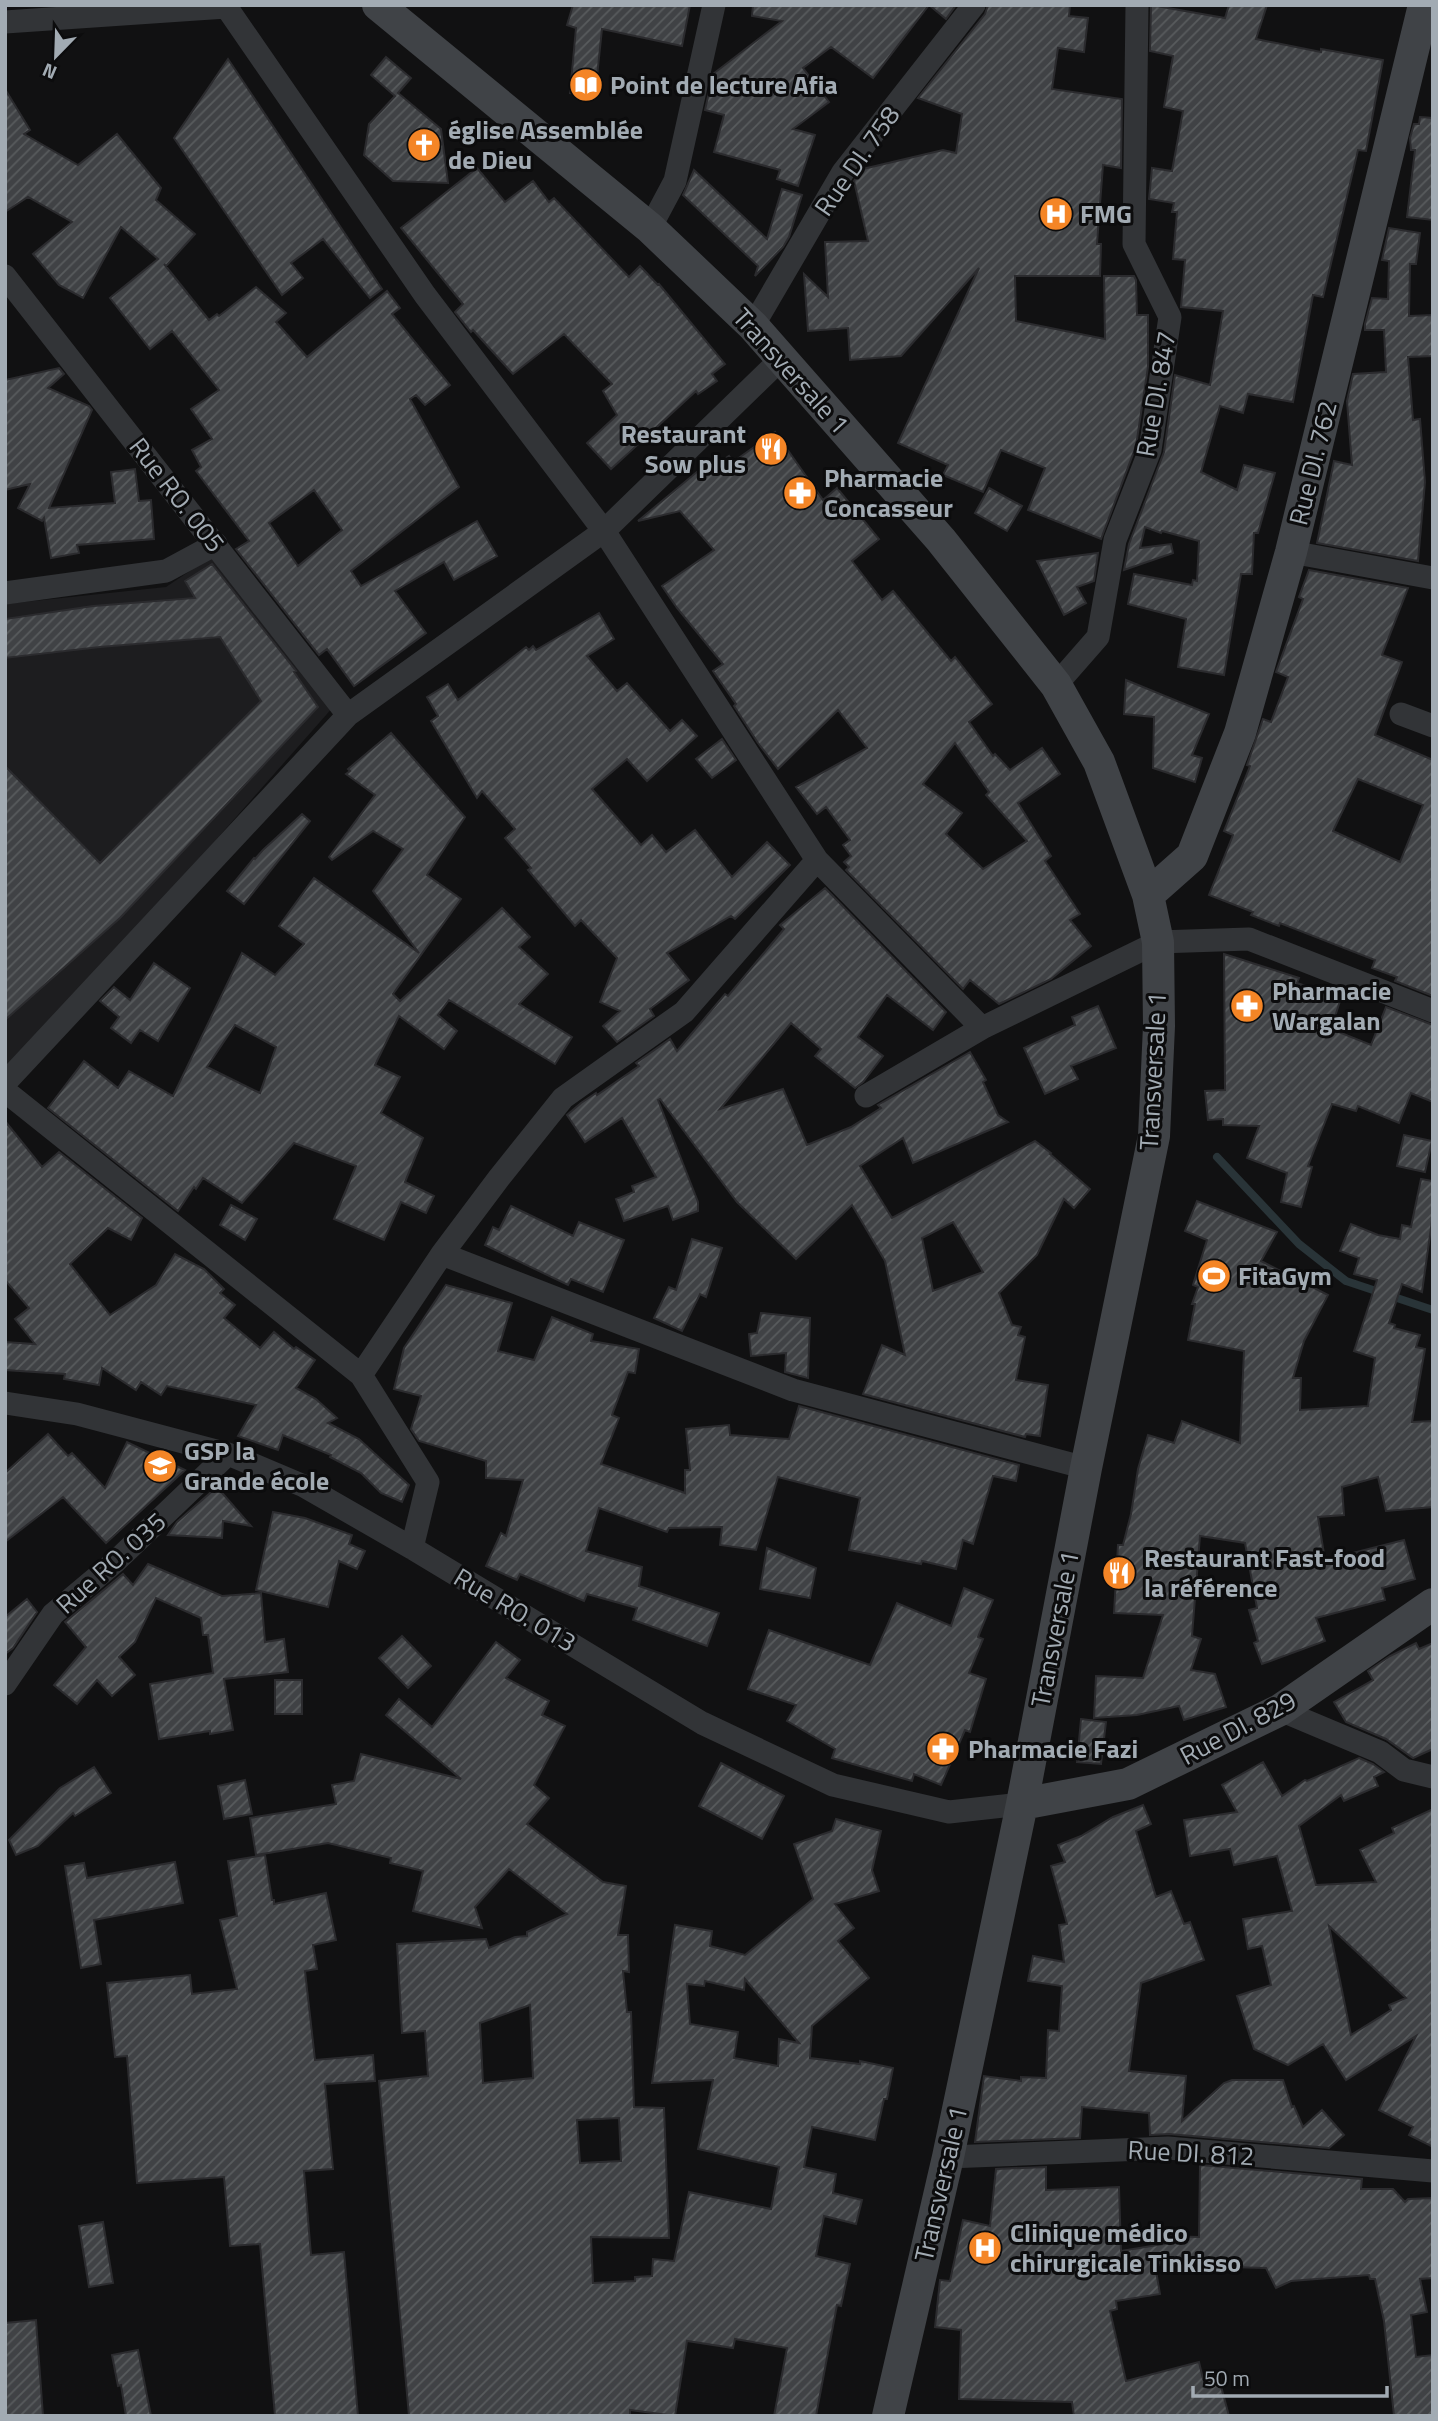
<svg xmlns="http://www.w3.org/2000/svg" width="1438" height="2421" font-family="'Titillium Web',sans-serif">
  <defs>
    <pattern id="building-hatch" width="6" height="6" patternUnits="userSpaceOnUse" patternTransform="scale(1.75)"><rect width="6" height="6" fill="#404245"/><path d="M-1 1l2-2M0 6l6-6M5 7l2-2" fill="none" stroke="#585b5d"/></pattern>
  </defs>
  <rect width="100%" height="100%" fill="#111112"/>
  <path fill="#1d1d1f" d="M218,552L334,706L171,891L5,1068V604L166,587Z"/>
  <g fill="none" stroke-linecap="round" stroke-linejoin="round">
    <path stroke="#293438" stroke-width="8" d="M1217,1157L1299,1244L1346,1281L1433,1310"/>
  </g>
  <path fill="url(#building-hatch)" stroke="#2b2b2e" stroke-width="2" fill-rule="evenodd" d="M573,5H690L682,46L602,29L595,96L570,93L576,28L567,25Z
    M753,5H956L946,19L929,5L873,78L831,47L803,68L829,102L793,129L815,135L798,186L777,179L780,170L714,152L724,115L705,110L713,74L782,21L752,16Z
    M988,5H1070L1069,16L1088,18L1084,52L1058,48L1052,89L1122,99L1121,168L1103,165L1097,244H1101L1100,276H1015L1016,321L1105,339L1104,276H1134L1136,280L1137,315H1148V367L1136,446L1101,539L1028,510L1045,468L1001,450L983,492L943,475L948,465L898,443L979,268L901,356L850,360L848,328L808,331L804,274L828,297L825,242L868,241L854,181L863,169L943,150L956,153L962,114L918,98L985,14Z
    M1151,5L1225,18L1229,5H1267L1256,39L1321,52V49L1383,60L1366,151L1358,150L1323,297L1313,295L1293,402L1248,394L1243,413L1220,406L1201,472L1237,490L1244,465L1275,473L1258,533H1254L1252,574H1241L1224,675L1178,667L1186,619L1128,604L1134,574L1192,585L1193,580L1197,581L1199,541L1162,531L1161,533L1145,527L1140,548L1171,544L1173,553L1124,570L1129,544L1164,452L1175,375L1210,385L1223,311L1181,307L1185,260L1173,259L1177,212H1172L1174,203L1149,199L1152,168L1172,171L1183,111L1164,107L1173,56L1150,51Z
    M386,57L411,78L398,93L441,129L448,183L393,181L364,155L369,124L395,96L371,75Z
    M228,59L382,289L370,298L323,239L291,263L303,278L282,295L174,138Z
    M5,89L30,130L24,134L78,165L117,134L161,188L156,200L195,234L166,266L164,264L209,320L217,314L219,316L256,287L286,313L276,322L307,357L387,291L400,308L392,314L450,385L425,405L416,395L410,399L459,487L351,571L361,586L477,521L497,556L454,580L444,562L395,591L426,633L354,686L327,649L319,655L236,549L249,541L196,471L201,467L192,450L212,439L191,409L219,390L172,331L150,349L110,298L158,259L121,227L83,298L59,285L33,254L72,222L28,197L5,212ZM314,490L342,530L298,566L269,523Z
    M1420,117L1433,118V220L1407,217L1415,150H1411L1410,138L1414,124H1419Z
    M477,168L505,202L533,181L549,202L554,198L629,277L640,266L658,285L659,284L725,364L712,374L717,381L698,394L696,391L611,469L587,443L617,415L603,391L612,384L564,334L513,374L473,330L471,332L455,312L463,304L401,228Z
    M694,170L767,239L782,189L802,195L789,237L783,247L755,276L758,266L683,195Z
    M1389,228L1420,233L1416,264H1410L1409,316L1433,315V356L1408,357L1413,420L1420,419L1425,482L1418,561L1317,543L1334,461L1352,465L1347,401L1353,374L1386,372L1384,330H1365V324L1372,298L1388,299L1389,261L1382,260Z
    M59,368L64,374L48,388L89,406L92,410L49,508L115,503L111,472L135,469L139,501L151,500L154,539L77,545L79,553L51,558L44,518L42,521L18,508L30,484L5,490V380Z
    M775,432L823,500L837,488L879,539L852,561L882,600L893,591L951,661L955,657L992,704L969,722L993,756L995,754L1010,770L1042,748L1060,774L1018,803L1051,856L1045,861L1080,914L1070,920L1091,946L1051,979L999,1004L970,980L963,989L846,870L849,867L844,862L851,856L843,845L850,840L826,807L817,814L796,787L867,748L838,710L778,769L758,743L734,706L736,704L713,671L723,664L677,608L662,586L714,550L680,511L638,521L704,466L708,470L729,456L733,462ZM955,743L989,792L986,795L1027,841L983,869L946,834L962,813L923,784Z
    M989,488L1022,506L1007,531L975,513Z
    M1098,553L1094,581L1077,587L1086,603L1064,615L1037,561Z
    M212,564L296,671L294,672L318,707L120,918L5,1020V766L100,863L261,701L220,637L100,647L5,658V619L93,606L195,598L185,581Z
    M1309,570L1408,588L1382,655L1402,662L1375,735L1433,760V996L1395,981L1397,977L1372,968L1375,960L1280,923L1279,926L1251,915L1253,912L1209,895L1233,835L1224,831L1250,766L1247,765L1263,719L1271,722L1288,677L1276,672L1303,599L1299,597ZM1358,779L1423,805L1400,862L1333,831Z
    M599,613L614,639L587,656L617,691L627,683L670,731L682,720L697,736L647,781L627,759L592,789L641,845L652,835L666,852L695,830L732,877L767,842L790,865L735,919L731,916L667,953L689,980L650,1009L654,1016L617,1042L603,1026L620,1011L600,1002L617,958L581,920L575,926L528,870L531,868L505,838L515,829L482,791L477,798L431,721L438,716L427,697L448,684L458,700L526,647L529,650L533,646L536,650Z
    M1126,680L1209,714L1192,755L1202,758L1195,782L1153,768L1154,717L1124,714Z
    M391,733L465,817L427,875L461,899L393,994L400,1001L502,908L530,937L519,947L548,974L519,1004L572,1037L555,1064L449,1000L438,1015L457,1031L444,1049L399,1016L375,1065L400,1077L381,1113L423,1138L405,1182L434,1196L426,1213L401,1202L384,1240L334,1219L356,1166L294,1143L242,1203L203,1178L196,1189L194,1187L178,1211L48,1108L84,1061L118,1088L129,1071L173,1096L242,953L275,975L304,944L279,926L314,878L419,953L373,891L403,849L373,831L332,860L329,857L375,795L346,774L350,771L348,769ZM235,1025L276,1047L260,1093L207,1067Z
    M722,739L736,760L712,778L696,759Z
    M302,814L310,821L244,904L227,891L254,858L255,859L263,850Z
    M825,888L946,1012L933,1030L887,995L858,1037L883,1056L863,1082L855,1088L815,1056L821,1049L791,1023L720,1109L783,1089L807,1145L851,1127L881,1108L878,1105L970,1052L986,1080L983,1082L998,1115L1008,1122L913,1163L903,1138L860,1166L892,1218L1035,1141L1051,1153L1050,1154L1090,1189L1074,1208L1064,1199L1037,1255L999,1293L1012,1325L1021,1327L1018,1335L1025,1337L1016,1380L1048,1385L1040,1436L1026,1434L1025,1437L863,1394L882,1345L905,1355L885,1261L852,1205L796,1259L737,1202L660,1099L658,1100L698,1202V1211L673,1220L668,1206L624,1221L616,1199L634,1192L632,1186L656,1177L622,1118L585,1142L567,1115L581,1103L596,1093L597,1095L639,1066L636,1063L670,1039L677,1051L725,994L728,996L784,929L780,925ZM953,1222L983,1272L933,1291L922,1238Z
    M1224,954L1299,978L1297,983L1341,998L1331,1029L1371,1045L1386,1007L1433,1025V1102L1411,1093L1399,1123L1358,1106L1356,1111L1332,1104L1308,1166L1312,1167L1301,1207L1281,1202L1287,1173L1247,1158L1259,1126L1223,1125V1119L1208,1120L1205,1091L1225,1090Z
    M154,963L190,988L158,1041L140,1030L131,1043L111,1028L119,1017L100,1001L114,987L130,1000Z
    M1098,1006L1116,1048L1071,1066L1078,1079L1045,1094L1024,1048L1075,1025L1072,1017Z
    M5,1121L42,1167L59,1152L142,1218L131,1240L108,1228L70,1264L110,1315L156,1285L175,1254L204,1269L224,1289L220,1293L235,1305L224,1318L260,1348L274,1332L294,1349L296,1347L315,1360L296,1388L316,1399L337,1418L328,1423L359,1439L409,1485L402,1502L381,1493L361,1473L330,1457L331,1455L283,1435L278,1450L238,1436L256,1405L167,1386L161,1395L141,1382L136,1390L102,1368L99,1385L64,1379L65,1374L5,1370V1342L35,1344L15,1319L29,1308L5,1280Z
    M1404,1135L1432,1141L1425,1172L1397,1166Z
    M1421,1179L1433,1181V1214L1422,1292L1402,1284L1389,1323L1395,1325L1394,1328L1420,1335L1416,1347L1425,1349L1412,1422L1433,1421V1507L1386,1511L1378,1477L1342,1487L1344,1515L1318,1517L1325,1560L1404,1540L1415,1579L1382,1588L1385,1600L1316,1618L1325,1641L1262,1664L1254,1643L1258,1641L1249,1610L1257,1608L1245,1543L1200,1536L1192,1636L1201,1639L1191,1670L1215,1674L1226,1707L1184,1720L1179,1706L1137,1715L1094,1718L1096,1676L1143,1678L1163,1615L1114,1613L1118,1545H1123L1131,1514L1138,1469L1148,1435L1174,1443L1182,1421L1240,1443L1244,1351L1188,1340L1195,1304H1192L1198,1287L1193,1285L1207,1240L1185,1231L1197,1201L1277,1232L1261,1261L1328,1295L1304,1341L1293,1378H1301L1300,1410L1368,1406L1375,1358L1354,1351L1377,1280L1354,1274L1359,1258L1340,1251L1351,1224L1378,1235L1400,1239L1402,1225L1411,1227Z
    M231,1205L257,1219L245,1240L220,1225Z
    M511,1206L573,1236L579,1222L624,1240L603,1292L571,1279L568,1285L485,1245L493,1227L499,1230Z
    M692,1239L722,1248L706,1297L700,1294L682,1331L654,1318L669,1287L676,1290Z
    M446,1285L512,1303L498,1351L534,1360L552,1317L593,1334L591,1341L639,1349L635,1373L628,1372L612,1415L619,1418L601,1464L685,1493V1470H690L686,1429L729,1425L730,1435L789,1439L799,1406L1019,1465L1016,1481L993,1476L973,1544L963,1540L956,1569L922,1561L921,1564L849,1550L860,1498L778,1477L756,1550L720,1545L722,1527L669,1528L667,1532L599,1508L586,1551L642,1567L639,1586L719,1613L707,1646L633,1620L637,1608L587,1594L584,1601L520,1574L517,1580L486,1566L501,1533L506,1536L523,1480L486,1478V1461L419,1441L411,1429L421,1396L394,1389L404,1348Z
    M761,1313L810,1318L808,1378L785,1372L786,1353L751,1356L749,1334L757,1333Z
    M48,1434L68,1456L72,1453L105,1488L127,1442L185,1470L106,1543L63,1497L5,1542V1473Z
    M217,1487L251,1526L223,1521L222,1538L168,1535L177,1522Z
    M273,1512L305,1518L352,1535L349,1544L365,1551L357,1569L339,1561L328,1607L256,1590Z
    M767,1548L816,1568L810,1598L760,1589Z
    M148,1564L222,1596L261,1593L265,1642L284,1639L288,1672L224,1679L233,1730L210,1734V1731L159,1739L150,1684L213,1673L208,1635H203L201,1618L156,1598L135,1642L119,1657L135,1675L112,1696L97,1680L77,1704L54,1685L86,1647L65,1622L123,1574L133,1585Z
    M964,1588L993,1600L978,1637L983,1639L969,1673L986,1679L970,1732L965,1730L941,1785L914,1774L912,1781L832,1758L835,1749L787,1721L796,1705L748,1689L769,1630L870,1665L897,1603L951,1626Z
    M27,1599L37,1612L13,1648L5,1654V1617Z
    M402,1636L431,1666L408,1688L379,1658Z
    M496,1642L520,1660L506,1678L549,1701L542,1715L565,1726L534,1785L549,1798L527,1824L603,1882L626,1886L618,1935H628L629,1972L623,1971L627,2012H631L634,2107L664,2108L669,2238L591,2237L593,2283L635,2281V2277L652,2276L653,2259L674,2261L689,2192L771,2209L779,2167L698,2149L713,2080L652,2083L675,1925L712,1931L710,1946L745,1955L813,1899L794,1844L832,1831L836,1819L881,1831L872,1870L879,1891L835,1904L854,1928L838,1941L869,1978L812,2026L810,2058L860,2064V2061L893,2068L887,2099H884L875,2140L812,2127L804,2167L836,2174L833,2193L862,2200L856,2224L824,2216L816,2256L850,2264L841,2306L837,2305L816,2416H774L787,2348L735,2339L733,2348L687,2341L675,2416L630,2410V2416H409L379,2081L428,2076L425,2031L402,2033L397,1944L486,1939L489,1948L515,1937L527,1936V1932L567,1914L509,1869L475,1907L482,1928L413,1911L423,1871L390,1863L391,1858L328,1843L256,1855L250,1818L336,1804L332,1785L354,1781L361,1754L461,1779L386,1715L399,1699L432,1727ZM745,1979L799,2043L779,2039L778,2066L734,2058L738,2032L690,2024L687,1984L704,1986L705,1981L744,1990ZM530,2005L533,2078L483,2083L480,2023ZM619,2118L621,2161L580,2163L577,2120Z
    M1416,1643L1419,1649L1433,1643V1749L1413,1758L1386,1739L1346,1722L1334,1702L1373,1680L1368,1671L1390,1656Z
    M275,1680H302V1714H275Z
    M1081,1719L1106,1722L1101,1764L1077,1762Z
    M1359,1758L1373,1764L1384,1772L1374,1777L1378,1786L1344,1801L1341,1795L1299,1826L1316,1885L1376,1882L1360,1850L1394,1833L1392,1828L1433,1809V2147L1409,2135L1413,2127L1379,2110L1416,2036L1346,2080L1323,2044L1288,2065L1254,2049L1237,1996L1271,1985L1262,1946L1248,1949L1243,1919L1292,1911L1277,1856L1234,1865L1230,1849L1190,1856L1184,1820L1237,1812L1222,1785L1263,1762L1282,1796L1305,1780L1307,1781ZM1329,1926L1406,1998L1389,2005L1391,2010L1351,2035Z
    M721,1763L784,1796L762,1839L699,1806Z
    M94,1767L111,1793L75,1816L73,1813L38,1846L16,1855L9,1840L60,1788Z
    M245,1780L252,1814L224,1819L218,1786Z
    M1143,1805L1151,1824L1136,1831L1156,1897L1171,1891L1184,1924L1190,1922L1204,1960L1141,1983L1129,2071L1186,2076L1182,2121L1224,2083L1232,2080H1283L1292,2107L1294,2106L1303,2127L1322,2110L1344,2135L1329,2148L1169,2134L1150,2135L1149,2113L1082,2107L1080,2138L975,2142L984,2076L1021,2081V2077L1046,2078L1048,2030L1059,2031L1062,1986L1028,1981L1033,1956L1064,1962L1059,1925L1067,1924L1051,1866L1065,1862L1058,1845L1081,1836L1113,1817Z
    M265,1855L272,1900H274V1904L326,1893L336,1940L313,1945L317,1969L305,1971L315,2060L373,2055L375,2081L325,2084L333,2169L304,2171L311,2255L344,2252L358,2416H275L260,2244L230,2246L224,2177L137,2183L127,2056L115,2057L107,1983L190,1975L192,1994L237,1989L220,1920L237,1916L228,1861Z
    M175,1862L183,1903L94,1920L101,1964L81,1968L65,1866L84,1863L87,1878Z
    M1200,2165L1362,2179L1361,2189H1393L1405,2202L1408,2199L1433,2198V2278L1420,2279L1427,2312L1411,2315L1416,2357L1433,2355V2416H1394L1384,2321L1375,2279H1370L1369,2275L1291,2281L1276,2288L1266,2268L1155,2265L1160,2294L1116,2301L1117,2309L1110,2311L1126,2381L1199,2362L1203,2379L1218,2375L1229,2416H1074L1072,2402L959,2399L961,2330L935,2327L940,2280L950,2281L963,2220L990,2226L996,2169L1046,2167V2190L1119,2187L1121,2251L1164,2244V2236L1199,2237Z
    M103,2222L113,2283L89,2287L79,2226Z
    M36,2320L43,2416H5V2323Z
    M138,2350L151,2416H126L121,2385L118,2386L112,2355Z"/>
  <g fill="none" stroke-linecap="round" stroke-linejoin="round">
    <path stroke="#323437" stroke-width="23" d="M225,5L425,295L604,531L817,860L982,1028
      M5,22L226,7
      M650,228L675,181L714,5
      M5,276L348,715
      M753,326L843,172L974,5
      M1291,552L1433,578
      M5,593L166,571L216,544
      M1056,685L1098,637L1115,540L1150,450L1170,317L1134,244L1137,5
      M1401,714L1433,726
      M5,1083L348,715L604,531L782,358
      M5,1091L361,1375L428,1482L412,1548
      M866,1096L982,1028L1158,942L1249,939L1433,1011
      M442,1254L793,1390L1086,1468
      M361,1375L442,1254L499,1178L563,1098L684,1012L817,860
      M5,1403L77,1414L228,1454L304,1486L412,1548L702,1723L833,1785L949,1812L1022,1804
      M5,1684L53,1614L115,1562L228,1454
      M1280,1710L1380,1752L1404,1770L1433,1777
      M948,2157L1168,2148L1433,2171"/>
    <path stroke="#404347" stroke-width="32" d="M378,5L650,228L753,326L941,540L1056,685L1099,762L1148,895L1158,942L1159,1026L1154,1136L1086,1468L1022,1804L948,2157L888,2416
      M1148,895L1192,856L1240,733L1291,552L1424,5
      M1022,1804L1128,1784L1280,1710L1433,1604"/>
  </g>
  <defs>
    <g id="library-disc" transform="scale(1.75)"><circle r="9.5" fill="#f48526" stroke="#0c0c0d"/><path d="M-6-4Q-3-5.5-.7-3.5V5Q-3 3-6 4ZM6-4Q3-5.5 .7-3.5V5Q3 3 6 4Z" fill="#fff"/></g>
    <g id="church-disc" transform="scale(1.75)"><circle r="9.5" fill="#f48526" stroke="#0c0c0d"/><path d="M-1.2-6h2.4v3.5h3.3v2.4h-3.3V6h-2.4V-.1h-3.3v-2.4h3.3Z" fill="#fff"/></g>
    <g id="hospital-disc" transform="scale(1.75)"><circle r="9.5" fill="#f48526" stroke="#0c0c0d"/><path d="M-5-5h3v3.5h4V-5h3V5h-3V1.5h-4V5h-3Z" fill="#fff"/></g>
    <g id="restaurant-disc" transform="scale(1.75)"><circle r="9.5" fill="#f48526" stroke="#0c0c0d"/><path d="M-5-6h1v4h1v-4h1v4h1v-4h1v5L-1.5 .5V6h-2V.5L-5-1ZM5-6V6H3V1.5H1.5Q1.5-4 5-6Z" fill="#fff"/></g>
    <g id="pharmacy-disc" transform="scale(1.75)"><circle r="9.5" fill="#f48526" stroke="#0c0c0d"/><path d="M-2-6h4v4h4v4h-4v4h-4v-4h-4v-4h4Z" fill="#fff"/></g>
    <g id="stadium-disc" transform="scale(1.75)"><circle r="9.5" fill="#f48526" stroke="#0c0c0d"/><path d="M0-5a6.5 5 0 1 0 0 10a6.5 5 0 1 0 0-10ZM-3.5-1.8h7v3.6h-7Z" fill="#fff"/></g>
    <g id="school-disc" transform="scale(1.75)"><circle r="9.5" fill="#f48526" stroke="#0c0c0d"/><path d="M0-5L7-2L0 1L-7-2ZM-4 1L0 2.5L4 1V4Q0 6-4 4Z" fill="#fff"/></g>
  </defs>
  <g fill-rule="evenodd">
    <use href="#library-disc" x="586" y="85"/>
    <use href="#church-disc" x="424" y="145"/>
    <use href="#hospital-disc" x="1056" y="214"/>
    <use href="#restaurant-disc" x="771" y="449"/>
    <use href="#pharmacy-disc" x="800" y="493"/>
    <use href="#pharmacy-disc" x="1247" y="1006"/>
    <use href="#stadium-disc" x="1214" y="1276"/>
    <use href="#school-disc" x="160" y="1466"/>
    <use href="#restaurant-disc" x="1119" y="1573"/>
    <use href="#pharmacy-disc" x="943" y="1749"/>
    <use href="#hospital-disc" x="985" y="2248"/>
  </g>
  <g text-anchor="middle" stroke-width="6" stroke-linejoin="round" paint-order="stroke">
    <g font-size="26" font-weight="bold" fill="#a2abb3" stroke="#0c0c0d" text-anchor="start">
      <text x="610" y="94">Point de lecture Afia</text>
      <text x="448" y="139">église Assemblée<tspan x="448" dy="30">de Dieu</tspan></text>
      <text x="1080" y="223">FMG</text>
      <text x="746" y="443" text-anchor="end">Restaurant<tspan x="746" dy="30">Sow plus</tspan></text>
      <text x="824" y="487">Pharmacie<tspan x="824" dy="30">Concasseur</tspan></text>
      <text x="1272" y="1000">Pharmacie<tspan x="1272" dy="30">Wargalan</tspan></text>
      <text x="1238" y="1285">FitaGym</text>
      <text x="184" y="1460">GSP la<tspan x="184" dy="30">Grande école</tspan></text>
      <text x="1144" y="1567">Restaurant Fast-food<tspan x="1144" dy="30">la référence</tspan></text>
      <text x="968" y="1758">Pharmacie Fazi</text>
      <text x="1010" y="2242">Clinique médico<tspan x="1010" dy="30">chirurgicale Tinkisso</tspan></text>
    </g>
    <g font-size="26" fill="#a2abb3" stroke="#0c0c0d">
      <text transform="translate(857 161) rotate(-55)" y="9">Rue DI. 758</text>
      <text transform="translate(791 371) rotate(48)" y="9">Transversale 1</text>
      <text transform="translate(1156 394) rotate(-80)" y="9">Rue DI. 847</text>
      <text transform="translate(1313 463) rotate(-76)" y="9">Rue DI. 762</text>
      <text transform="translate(177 495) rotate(52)" y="9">Rue RO. 005</text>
      <text transform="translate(1153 1071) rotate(-87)" y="9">Transversale 1</text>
      <text transform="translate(111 1563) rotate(-42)" y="9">Rue RO. 035</text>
      <text transform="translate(515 1610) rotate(31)" y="9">Rue RO. 013</text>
      <text transform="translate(1055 1629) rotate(-79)" y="9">Transversale 1</text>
      <text transform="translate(1238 1728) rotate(-28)" y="9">Rue DI. 829</text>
      <text transform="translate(1191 2153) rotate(3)" y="9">Rue DI. 812</text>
      <text transform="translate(941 2184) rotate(-77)" y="9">Transversale 1</text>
    </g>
  </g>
  <rect width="1438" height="2421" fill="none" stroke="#a2abb3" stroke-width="14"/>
  <g transform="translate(56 56) rotate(203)" stroke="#0c0c0d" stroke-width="5" paint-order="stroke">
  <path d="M0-5L12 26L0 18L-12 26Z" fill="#a2abb3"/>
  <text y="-10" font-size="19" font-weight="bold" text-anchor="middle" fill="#a2abb3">N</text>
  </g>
  <path d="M1193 2386v10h194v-10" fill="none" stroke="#a2abb3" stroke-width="3.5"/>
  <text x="1204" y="2386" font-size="21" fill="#a2abb3" stroke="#0c0c0d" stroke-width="5" paint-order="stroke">50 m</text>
</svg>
